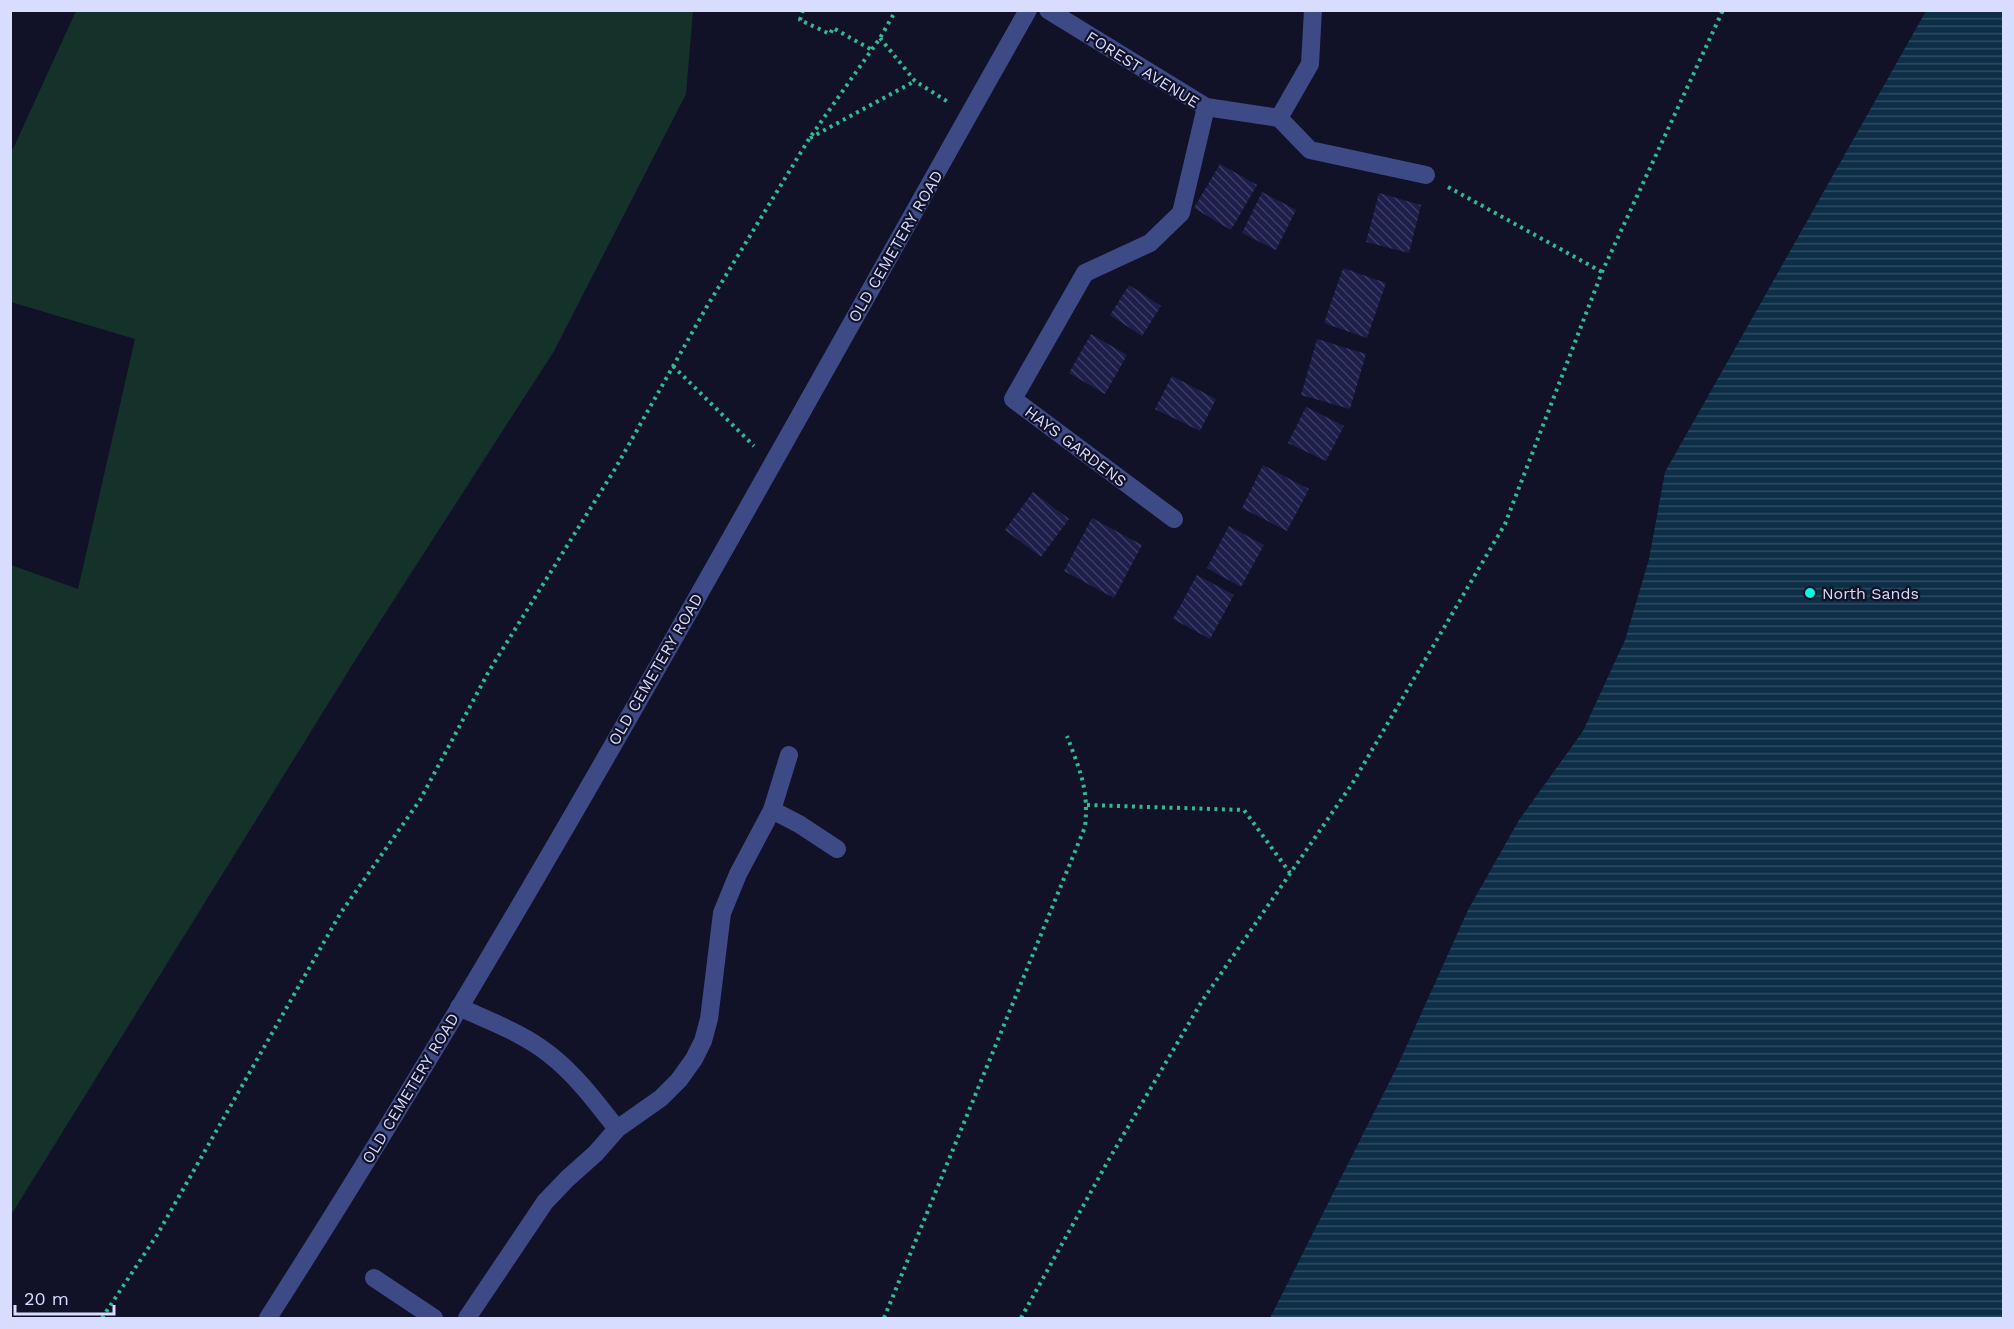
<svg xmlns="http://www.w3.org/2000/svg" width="2014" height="1329" font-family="'Work Sans',sans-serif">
  <defs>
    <pattern id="water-rules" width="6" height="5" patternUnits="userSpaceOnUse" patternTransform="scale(1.5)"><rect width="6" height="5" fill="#0c2e46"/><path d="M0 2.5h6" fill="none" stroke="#2f4c62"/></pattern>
    <pattern id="building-back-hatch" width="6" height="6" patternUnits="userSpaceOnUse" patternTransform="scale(1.5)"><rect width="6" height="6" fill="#1d1e49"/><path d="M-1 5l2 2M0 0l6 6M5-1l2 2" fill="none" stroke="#3d3e64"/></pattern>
  </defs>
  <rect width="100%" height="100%" fill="#111228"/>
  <path fill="#14322a" d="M76,11H693L686,94L554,351L359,654L11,1215V565L78,589L135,339L11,302V148L13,149Z"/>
  <path fill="url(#water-rules)" d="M1926,11H2003V1318H1270L1397,1067L1468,910L1519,820L1583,731L1625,640L1649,559L1665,472Z"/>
  <path fill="url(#building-back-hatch)" d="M1220,164L1257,185L1231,230L1194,208Z
    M1262,192L1296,210L1276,250L1242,233Z
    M1379,193L1421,205L1409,253L1366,242Z
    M1343,268L1386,283L1367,338L1324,323Z
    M1129,285L1161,306L1142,336L1110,315Z
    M1091,334L1127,355L1105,394L1069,373Z
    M1317,339L1366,354L1350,409L1301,395Z
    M1172,376L1216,399L1200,431L1155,409Z
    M1306,407L1344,426L1326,461L1288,443Z
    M1263,465L1309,489L1287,531L1242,508Z
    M1033,492L1069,519L1041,557L1005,530Z
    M1092,518L1142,545L1114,598L1064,571Z
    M1229,526L1264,545L1241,587L1207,568Z
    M1197,575L1234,595L1210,639L1173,619Z"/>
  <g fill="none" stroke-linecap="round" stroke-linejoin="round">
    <path stroke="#33b892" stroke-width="4" stroke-dasharray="3 4.5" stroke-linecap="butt" d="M803,10L800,20L830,34L833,28L872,50
      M880,38L915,81L948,102
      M810,138L915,81
      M1448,187L1602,272
      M673,366L754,446
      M1087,805L1244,810L1290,873
      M102,1318L157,1235L340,914L420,800L489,671L615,469L706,308L809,139L880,38L896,10
      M884,1318L1085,827C1089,789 1080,771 1067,736
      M1021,1318L1108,1161L1202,1001L1352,784L1505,524L1602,272L1723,10"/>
    <path stroke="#3d4a86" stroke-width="18" d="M1048,10L1206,107L1279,118L1310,150L1426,175
      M1279,118L1310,64L1313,10
      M1174,519L1013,399L1085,273L1150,243L1181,213L1206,107
      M772,810L799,824L837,849
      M459,1007C489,1021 523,1033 549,1054C576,1075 596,1102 617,1129
      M374,1278L434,1318
      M268,1318C539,894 779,449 1028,10
      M467,1318L545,1202L567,1179L596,1153L617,1129L661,1098L679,1080L694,1059L703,1041L709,1019L722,913L738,874L772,810L789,755"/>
  </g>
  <circle fill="#09f9dc" stroke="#111228" stroke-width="2" cx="1810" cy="593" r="6"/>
  <g text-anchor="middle" stroke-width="4.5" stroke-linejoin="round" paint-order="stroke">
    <g font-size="16" fill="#d8dcfe" stroke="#111228">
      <text transform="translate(1143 69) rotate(32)" y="6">FOREST AVENUE</text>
      <text transform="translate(895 246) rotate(-60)" y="6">OLD CEMETERY ROAD</text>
      <text transform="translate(1076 446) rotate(37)" y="6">HAYS GARDENS</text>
      <text transform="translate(655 669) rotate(-60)" y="6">OLD CEMETERY ROAD</text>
      <text transform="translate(410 1088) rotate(-59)" y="6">OLD CEMETERY ROAD</text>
    </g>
    <g font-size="16" fill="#d8dcfe" stroke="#111228" text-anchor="start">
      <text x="1822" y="599">North Sands</text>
    </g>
  </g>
  <rect width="2014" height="1329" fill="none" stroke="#d8dcfe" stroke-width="24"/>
  <path d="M15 1305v9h99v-9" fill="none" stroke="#d8dcfe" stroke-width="3"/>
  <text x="24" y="1305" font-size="18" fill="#d8dcfe" stroke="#111228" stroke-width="4.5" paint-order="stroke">20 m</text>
</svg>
